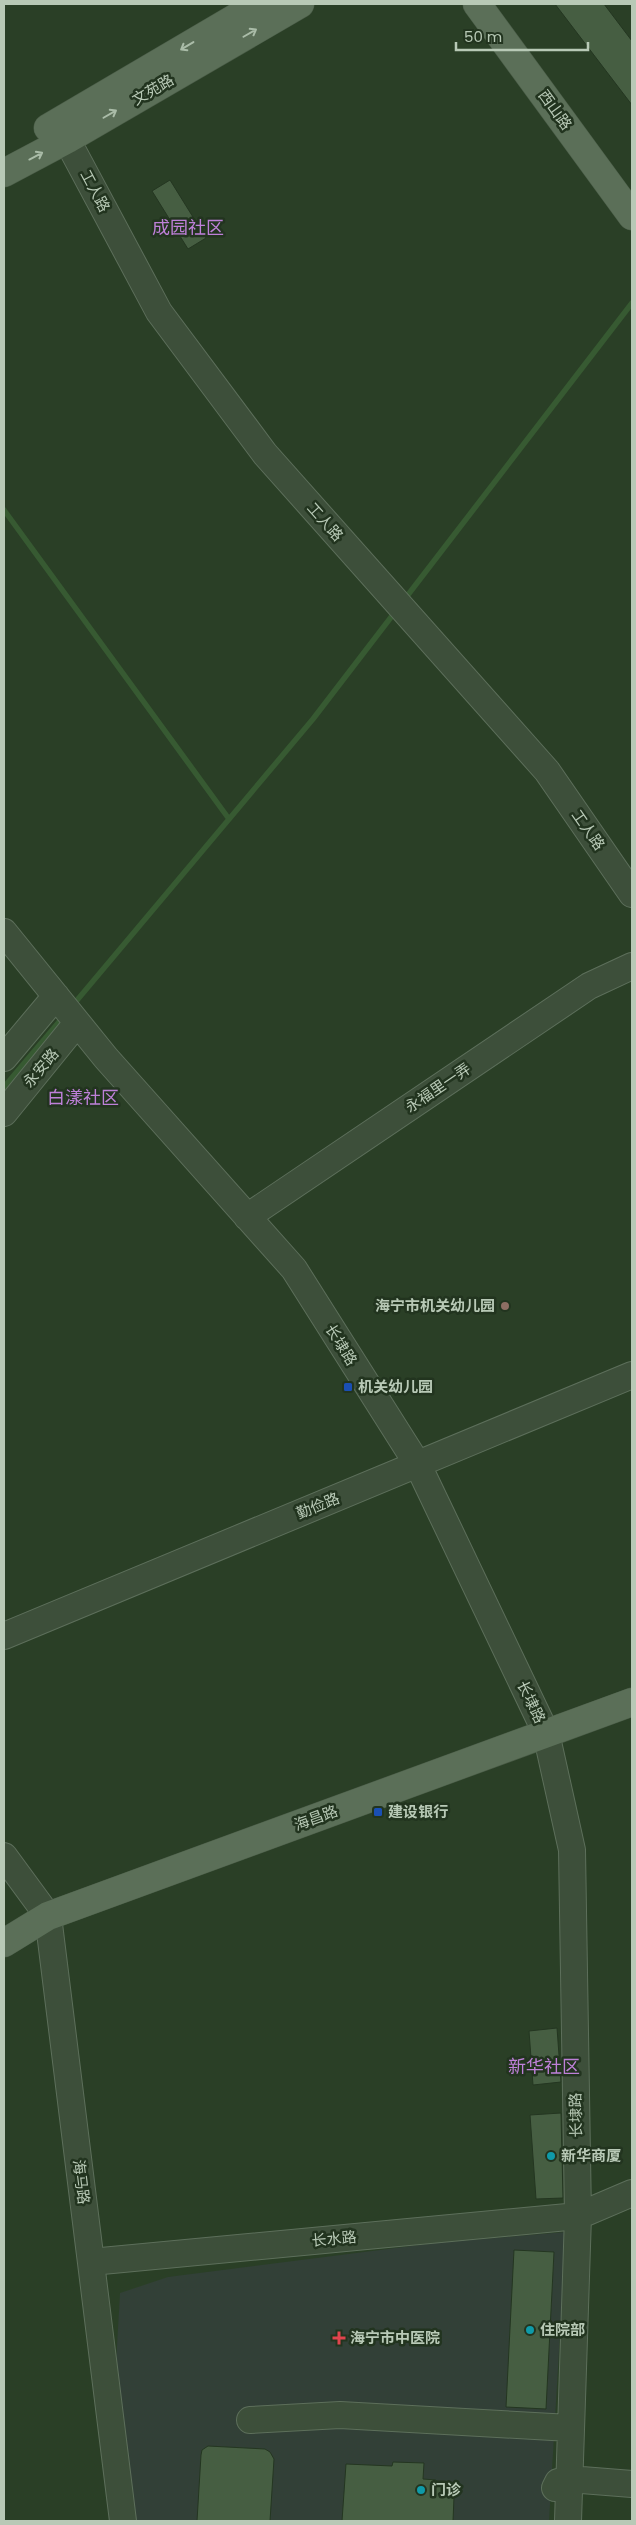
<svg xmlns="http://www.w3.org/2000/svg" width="636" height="2525" font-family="Poppins,'Noto Sans SC',sans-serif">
  <rect width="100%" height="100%" fill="#2a3f26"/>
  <path fill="#324037" d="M566,2232L549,2521H132L115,2382L120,2293L168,2277L435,2243Z"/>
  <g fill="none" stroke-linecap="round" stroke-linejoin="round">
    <path stroke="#375a32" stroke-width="5.5" d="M4,510L229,819
      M404,600L632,303
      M73,1005L313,719L395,612
      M4,1087L64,1016"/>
  </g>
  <path fill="#465e42" stroke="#243621" d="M555,4H604L632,41V105Z
    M170,180L206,238L188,249L152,191Z
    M557,2028L561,2082L533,2085L529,2031Z
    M561,2113L563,2198L536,2199L530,2115Z
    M514,2250L554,2252L546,2409L506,2407Z
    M208,2446L265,2449L270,2452L274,2459L270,2521H197L201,2455L202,2450Z
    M393,2462L424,2463L423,2479L436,2480L437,2485H447L450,2487L454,2497L453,2521H342L346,2464L392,2466Z"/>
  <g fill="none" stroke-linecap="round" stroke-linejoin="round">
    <g stroke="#5d6f5b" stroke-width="28">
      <path id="minor" d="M58,123L159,312L265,454L547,771L632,894
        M4,932L106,1058L294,1269L418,1465L546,1733L572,1850L578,2216L568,2521
        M4,1058L56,996
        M4,1113L77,1023
        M247,1217L589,986L632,966
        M4,1636L632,1375
        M4,1856L48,1916L123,2521
        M91,2262L578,2216L632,2193
        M250,2420L340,2415L570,2428
        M555,2488L558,2482L569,2479L632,2484"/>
    </g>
    <g stroke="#495b46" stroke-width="29">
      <path id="major" d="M477,4L632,216
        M48,128L259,4
        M4,173L68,139L300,4
        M4,1943L48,1916L632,1702"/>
    </g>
    <use href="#minor" stroke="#3d4f3a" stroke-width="26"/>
    <use href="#major" stroke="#5b6f58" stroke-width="28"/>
  </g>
  <defs><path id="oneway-shaft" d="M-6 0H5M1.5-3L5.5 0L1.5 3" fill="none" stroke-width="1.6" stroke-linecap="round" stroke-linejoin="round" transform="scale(1.25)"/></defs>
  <g stroke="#aabca8">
    <use href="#oneway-shaft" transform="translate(250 33) rotate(-30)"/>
    <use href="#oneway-shaft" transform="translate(187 46) rotate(149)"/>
    <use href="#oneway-shaft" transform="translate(110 114) rotate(-30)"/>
    <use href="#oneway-shaft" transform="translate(36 156) rotate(-28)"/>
  </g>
  <circle fill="#8d6e63" stroke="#22341f" stroke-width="2" cx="505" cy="1306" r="5"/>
  <g fill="#1a4fb4" stroke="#22341f" stroke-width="2">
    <rect x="343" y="1382" width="10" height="10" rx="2.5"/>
    <rect x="373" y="1807" width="10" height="10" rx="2.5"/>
  </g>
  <g fill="#0f9aa8" stroke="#22341f" stroke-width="2">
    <circle cx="551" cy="2156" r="5"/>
    <circle cx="530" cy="2330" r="5"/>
    <circle cx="421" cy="2490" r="5"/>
  </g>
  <path fill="#e0444e" stroke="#22341f" stroke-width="2" d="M336.5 2330.5h5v5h5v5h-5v5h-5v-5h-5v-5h5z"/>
  <g text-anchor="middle" stroke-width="5" stroke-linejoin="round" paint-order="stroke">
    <g font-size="15" fill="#b8c9b6" stroke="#22341f">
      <text transform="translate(153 90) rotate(-30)" y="5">文苑路</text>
      <text transform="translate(555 110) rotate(54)" y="5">西山路</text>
      <text transform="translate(95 191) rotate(62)" y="5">工人路</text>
      <text transform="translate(325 522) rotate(48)" y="5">工人路</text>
      <text transform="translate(588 830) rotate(55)" y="5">工人路</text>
      <text transform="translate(41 1068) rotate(-50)" y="5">永安路</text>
      <text transform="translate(438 1088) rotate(-34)" y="5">永福里一弄</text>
      <text transform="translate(341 1345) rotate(58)" y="5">长埭路</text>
      <text transform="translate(318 1506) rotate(-22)" y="5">勤俭路</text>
      <text transform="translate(531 1702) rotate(64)" y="5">长埭路</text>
      <text transform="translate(316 1818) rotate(-20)" y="5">海昌路</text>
      <text transform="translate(576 2115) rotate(-91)" y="5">长埭路</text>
      <text transform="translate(81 2182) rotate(83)" y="5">海马路</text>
      <text transform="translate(334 2239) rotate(-5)" y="5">长水路</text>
    </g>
    <g font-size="15" font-weight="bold" fill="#b8c9b6" stroke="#22341f" text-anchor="start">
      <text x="495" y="1311" text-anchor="end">海宁市机关幼儿园</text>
      <text x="358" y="1392">机关幼儿园</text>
      <text x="388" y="1817">建设银行</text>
      <text x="561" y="2161">新华商厦</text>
      <text x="540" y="2335">住院部</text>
      <text x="350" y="2343">海宁市中医院</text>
      <text x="431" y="2495">门诊</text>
    </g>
    <g font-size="18" fill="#be80d8" stroke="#22341f">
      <text x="188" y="234">成园社区</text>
      <text x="83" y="1104">白漾社区</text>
      <text x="544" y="2073">新华社区</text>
    </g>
  </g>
  <rect width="636" height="2525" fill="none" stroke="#b8c9b6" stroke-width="10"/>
  <path d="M456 42v8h132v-8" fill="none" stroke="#b8c9b6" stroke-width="2.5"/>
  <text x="464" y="42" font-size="15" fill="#b8c9b6" stroke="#22341f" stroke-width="4" paint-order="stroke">50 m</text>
</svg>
